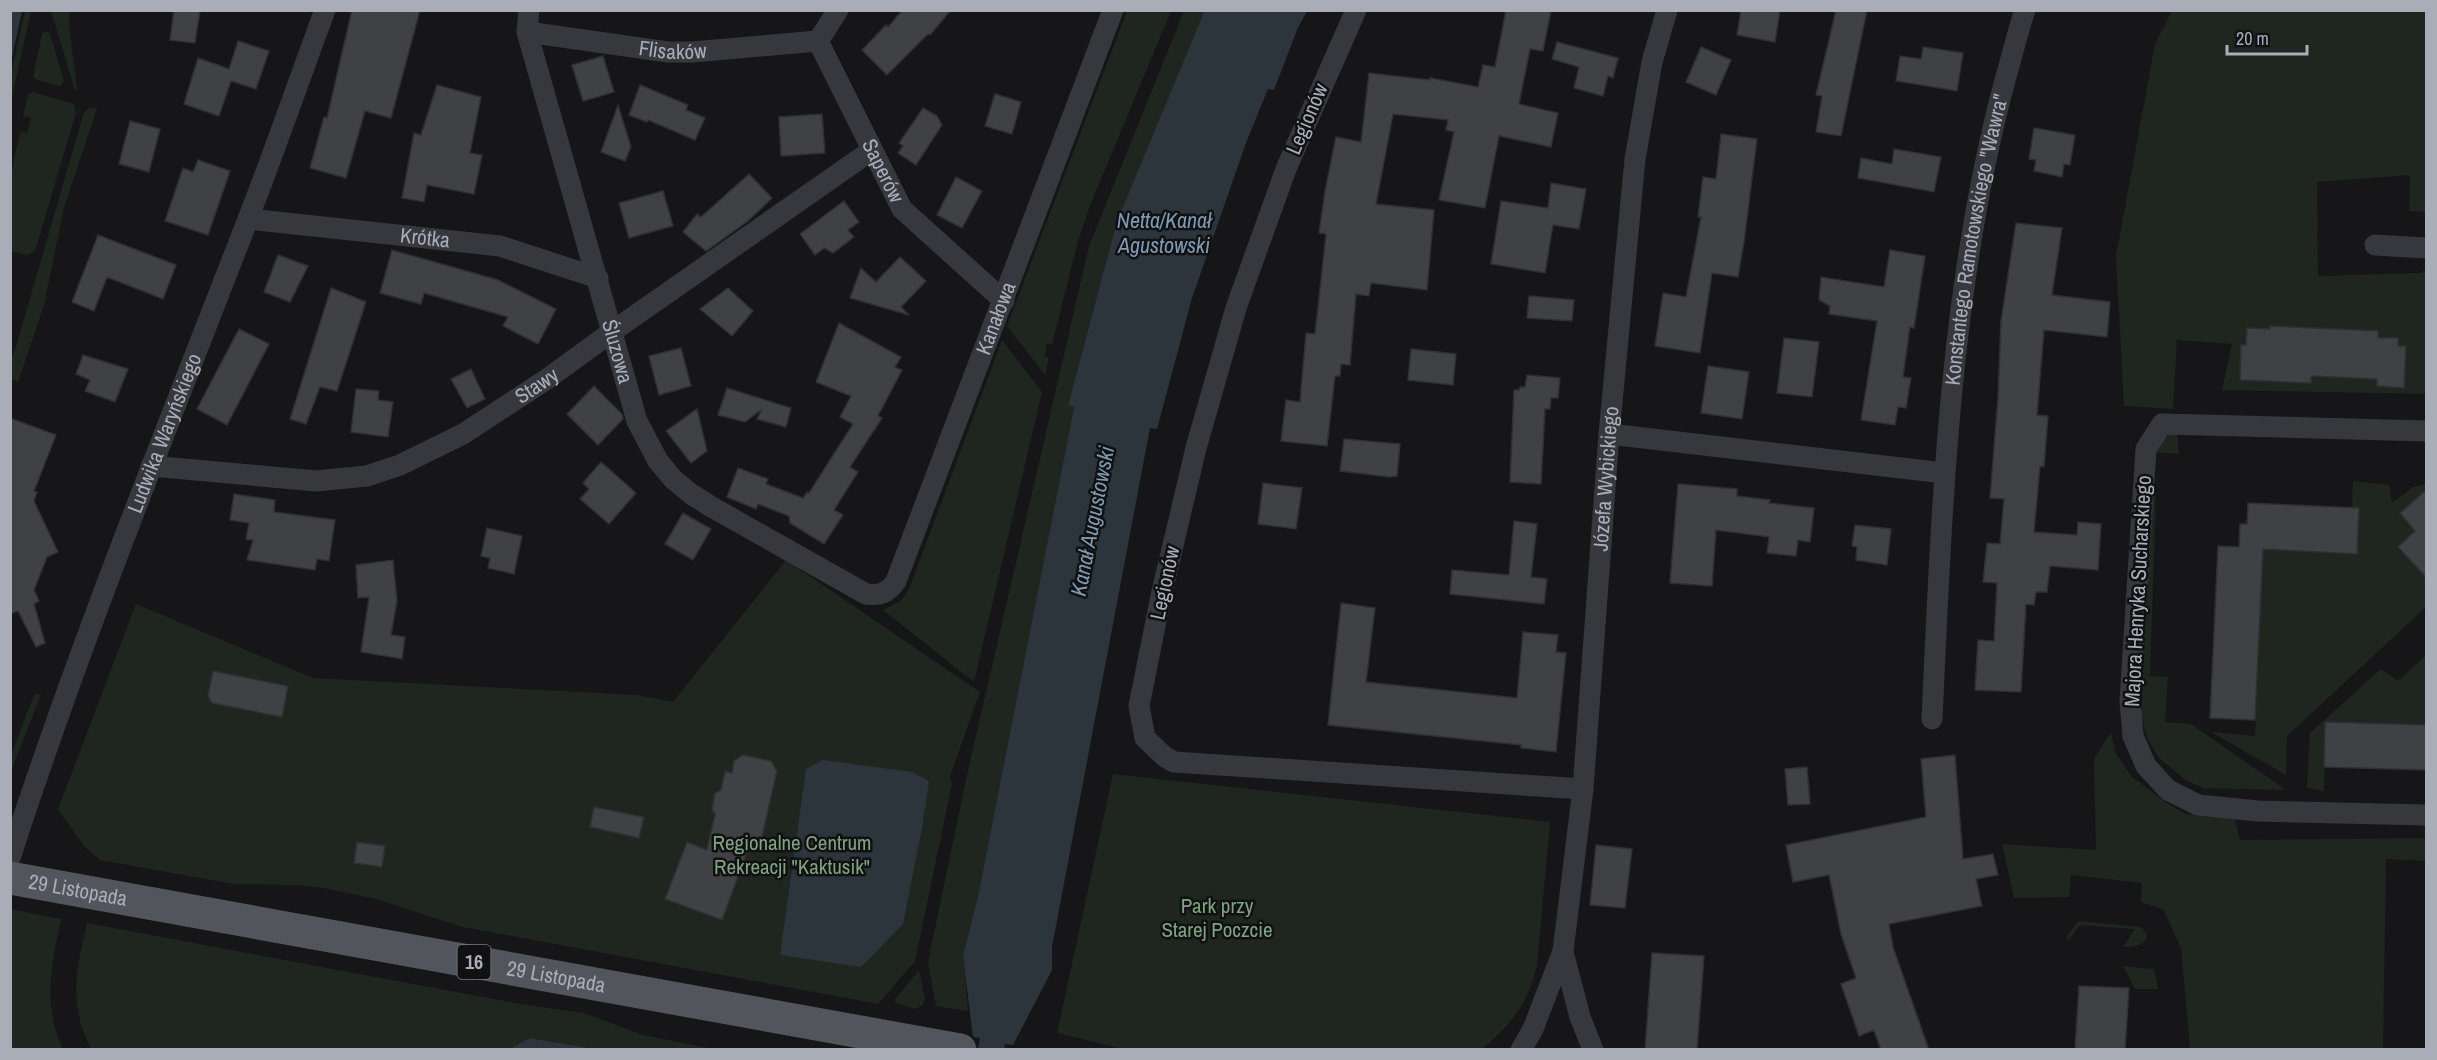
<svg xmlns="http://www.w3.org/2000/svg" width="2437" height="1060" font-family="'Archivo Narrow',sans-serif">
  <rect width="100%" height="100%" fill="#161618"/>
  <path fill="#1e261f" d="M25,11H31L11,102V74Z
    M51,11H70L69,22L77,91L75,90Z
    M1127,11H1171L1089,208L1078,241L1052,345L1047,344L1045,356L1049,358L1045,375L1007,326Z
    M1184,11H1205L1117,221L1068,404L1074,407L978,896L963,956L968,1011L936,1006L928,962L968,770L1089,246Z
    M2172,11H2426V212L2409,211L2410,175L2317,182L2318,276L2421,273L2426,269V394L2222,390L2232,344L2177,340L2173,409L2124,406L2116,256L2155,44Z
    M46,31L50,34L64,81L60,86L37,80L33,77L42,34Z
    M33,92L74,104L76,113L35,251L27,255L11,251V174L20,132L27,133L31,118L23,116L28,95Z
    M90,107L97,109L64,208L44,305L18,382L11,379V357L14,353L84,112Z
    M1002,340L1042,392L974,682L883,610L901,601L909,589Z
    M2177,428L2179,454L2153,452L2146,435Z
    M2353,481L2389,485L2392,503L2413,487L2426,484V489L2400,513L2415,531L2398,547L2426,578V607L2287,736L2286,775L2211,732L2255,736L2263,549L2357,554L2359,508H2352Z
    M2150,486L2156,487L2150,676L2168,677L2165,722L2191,724L2286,790L2203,788L2184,779L2158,757L2148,739L2141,717Z
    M786,560L980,692L950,776L952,784L915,961L878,1004L463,927L376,899L324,888L299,885L234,884L100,860L84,846L58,809L136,604L313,678L637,695L673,702Z
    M2426,655V725L2325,722L2324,791L2307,788L2310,733L2381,669L2398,681Z
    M37,694L41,695L11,771V755L34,695Z
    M2111,732L2115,752L2132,777L2167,803L2186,814L2208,817L2234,816L2240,840L2426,838V861L2386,859L2383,1049H2190L2181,948L2163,909L2141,902L2142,883L2071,875L2069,897L2014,898L2002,844L2096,850L2094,759Z
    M1113,774L1550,822L1537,965C1528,1005 1512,1023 1481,1050H1127L1057,1033Z
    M10,909L61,919C52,963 42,1006 63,1049H11Z
    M2078,921L2141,927C2157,943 2135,947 2123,947L2135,929L2080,925L2067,942V936Z
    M87,923L521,1004L584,1013L643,1035L713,1049H595L530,1038L510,1050L91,1049C68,1003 76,971 87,923Z
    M2123,966L2154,969L2158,989H2135Z
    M919,970L925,1000L923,1005L915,1009L895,1002V999Z"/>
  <path fill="#2c353c" d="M11,10L22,11L11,62L10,11Z
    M1205,10L1307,11L1297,30L1274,90L1268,89L1246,143L1192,298L1157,429L1150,428L1052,947V970L1013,1045L1005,1044L1004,1049H978L980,1038L973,1037L963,956L978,896L1074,407L1068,405L1117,221Z
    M823,760L912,772L929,781L922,828L903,924L861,967L780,955L806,769Z
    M530,1038L595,1049H510Z"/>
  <path fill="#161618" d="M791,857L827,862L826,874L789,869Z"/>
  <path fill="#404145" stroke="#303034" stroke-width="1.5" d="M174,10H200L195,43L170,40Z
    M352,10H420L391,118L365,111L346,178L310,168L324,117L327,118Z
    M900,10H951L930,35L928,34L887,75L862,50L886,25L888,27L901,12Z
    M1506,10H1551L1543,51L1530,49L1519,104L1558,113L1551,147L1499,136L1485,208L1439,200L1454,132L1446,130L1448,120L1393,114L1376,204L1434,210L1427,290L1371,283L1369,296L1356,294L1350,365L1341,364L1340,376H1335L1327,446L1281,441L1286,400L1300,402L1306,333L1315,334L1326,234L1319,233L1325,191L1336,137L1361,142L1369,73L1430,80V78L1478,87L1483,65L1495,67Z
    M1741,10H1780L1775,42L1737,35Z
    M1836,10H1867L1841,136L1816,132L1822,96L1816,95Z
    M238,41L269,51L256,89L231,81L219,116L184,104L198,58L229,69Z
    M1557,42L1618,58L1613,78L1608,76L1603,96L1574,88L1579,67L1552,59Z
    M1701,47L1731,60L1716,95L1686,82Z
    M1923,47L1963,53L1957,91L1896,81L1900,56L1921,59Z
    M603,56L614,92L583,101L572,65Z
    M437,85L481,97L470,153L482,155L474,194L427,185L424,202L402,198L414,133L421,135Z
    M640,85L688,105L686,110L705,118L695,140L648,120L647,122L629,115Z
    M995,94L1021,102L1012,134L985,126Z
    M618,105L631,147L625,161L601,152Z
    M923,108L937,116L942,125L916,165L898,153L903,146L899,143Z
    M822,114L825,153L781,156L779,117Z
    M130,121L160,129L149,172L119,164Z
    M2034,128L2075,135L2070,165L2064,164L2062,177L2034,171L2036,160L2029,159Z
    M1721,134L1757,139L1744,242L1738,277L1712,273L1700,353L1655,346L1663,293L1686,297L1701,217H1698L1703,177L1716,179Z
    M1894,149L1941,157L1934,192L1858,178L1861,158L1892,164Z
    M198,160L230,171L208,235L165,221L183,168L193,172Z
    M749,174L772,198L748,221L706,251L683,232L697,214L701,217Z
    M956,177L982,191L962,228L937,215Z
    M1551,183L1586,189L1579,229L1553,225L1545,273L1491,264L1501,201L1548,208Z
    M663,191L673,226L629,238L619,203Z
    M844,201L859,222L848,230L854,237L833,253L824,248L815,255L800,234Z
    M2016,223L2062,228L2052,295L2110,302L2107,337L2044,330L2037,415L2048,416L2044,467L2040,466L2034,532L2077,535L2078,522L2101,524L2098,570L2050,566L2047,592H2036L2034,605L2026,604L2021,692L1975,690L1978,640L1994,641L1997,583L1983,582L1987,543L2000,544L2004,499L1990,498L1998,398L2001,321Z
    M98,235L176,265L163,299L107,277L94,311L72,302Z
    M392,250L498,280L556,309L538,344L503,326L508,317L424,293L421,304L380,293Z
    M1890,250L1925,256L1914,328L1910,327L1903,377L1911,378L1906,408L1898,407L1895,425L1861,420L1877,321L1829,314L1830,306L1819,300L1821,277L1884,287Z
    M278,255L308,266L290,302L264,292Z
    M900,257L926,281L901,307L909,315L850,298L861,268L876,282Z
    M331,288L366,302L337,391L320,387L306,424L290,419Z
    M728,288L753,311L732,336L700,309Z
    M1529,296L1574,300L1572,321L1527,318Z
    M839,323L901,357L895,367L902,370L878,416L882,418L850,467L858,472L834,510L843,515L824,544L790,523L789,516L758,504L756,509L727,497L738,468L768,479L766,484L803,498L807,492L809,493L853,424L840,417L851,396L816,382Z
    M2270,326L2378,331V338H2398V346H2406L2404,388L2377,386V379L2311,376V383L2240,380L2241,345H2246L2247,328L2270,329Z
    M239,329L269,344L227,425L197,409Z
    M1784,338L1819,342L1812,397L1777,393Z
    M681,348L691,386L659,395L649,356Z
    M1411,349L1456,354L1453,385L1408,380Z
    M83,355L128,369L115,402L85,391L90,380L76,374Z
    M1708,366L1749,372L1742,419L1701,413Z
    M471,369L485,399L467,408L451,379Z
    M1527,375L1560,378L1558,398H1551L1550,409H1545L1541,484L1510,482L1514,390H1519L1520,387H1525Z
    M594,386L622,414L623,419L598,445L567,414Z
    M727,388L791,408L786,427L757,419L762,409L745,422L718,415Z
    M356,389L379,391L378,400L393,402L388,437L351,432Z
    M697,409L707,451L691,463L666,431Z
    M10,418L56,435L34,491L37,492L34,501L58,552L47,557L34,590L39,601L34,604L45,643L36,647L18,611L10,614Z
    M1344,439L1400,444L1397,476L1390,477L1340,471Z
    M601,462L636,493L609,524L580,499L589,489L583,483Z
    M1263,483L1302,488L1296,529L1258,524Z
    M1678,484L1737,489V496L1770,500L1769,503L1814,508L1810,542L1798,540L1796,556L1767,553L1769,537L1716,530L1712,586L1670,583Z
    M2427,489V578L2398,547L2415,531L2400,513Z
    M234,494L275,500L274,512L335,520L329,561L317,559L315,570L247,560L253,540L246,539L249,523L230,520Z
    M2248,503L2359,508L2357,554L2263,549L2255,720L2210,718L2218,546L2239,547L2240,524H2247Z
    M683,513L711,529L693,560L665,544Z
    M1514,521L1537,524L1531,577L1547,579L1544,604L1450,594L1452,570L1509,575Z
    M1855,525L1891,529L1887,565L1856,560L1857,547L1852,546Z
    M487,528L522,536L514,574L488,568L490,558L481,556Z
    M393,560L397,601L391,635L405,637L402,659L361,652L369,597L358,598L356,565Z
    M1341,603L1375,608L1366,682L1517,698L1523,632L1558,635L1556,652L1566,653L1556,752L1521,748V745L1328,725Z
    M213,671L288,686L282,717L212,703L208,696Z
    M2325,722L2427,725V770L2324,767Z
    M743,755L771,761L777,771L760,845L752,843L750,850H748L722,920L665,899L687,842L707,850L715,814L712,809L715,793L721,790L725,771L732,773L734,761Z
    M1955,755L1963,859L1993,854L1998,875L1976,879L1982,906L1889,924L1893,947L1929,1050H1881L1874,1030L1859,1036L1841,984L1856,978L1841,934L1829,875L1793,882L1786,845L1926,817L1921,759Z
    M1807,767L1810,804L1788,805L1785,769Z
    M594,807L644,817L639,838L590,827Z
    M357,842L385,846L382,867L354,863Z
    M1596,845L1632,849L1625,908L1590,905Z
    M1652,953L1704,956L1697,1050H1645Z
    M2079,986L2129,988L2125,1050H2075Z"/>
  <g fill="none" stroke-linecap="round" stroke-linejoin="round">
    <g stroke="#37383d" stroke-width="21">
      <path id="s1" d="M529,10L527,32L637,421L658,461L673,479L691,494L710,506L866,594C880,596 888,593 896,581L1113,10"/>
      <path id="s2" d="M838,10L818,41L902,209L1004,301"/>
      <path d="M1356,10L1286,169L1236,308L1196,448L1161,596L1139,706L1145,738L1165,757L1174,762L1583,789"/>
      <path id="s3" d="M527,32L668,52H692L818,41"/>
      <path id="s4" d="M248,219L500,246L598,278"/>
      <path d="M2375,245L2426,248"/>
      <path d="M2426,431L2162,424L2146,449L2130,701L2133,736L2146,766L2168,790L2198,805L2258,811L2426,815"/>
      <path d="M1609,434L1944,473"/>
      <path id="s5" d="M151,466L316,481L367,476L400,465L463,434L547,379L613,331L872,150"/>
      <path id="s6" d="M1932,719C1942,505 1949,289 2005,80C2012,57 2017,33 2025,10"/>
      <path id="s7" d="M10,858C80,642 166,431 248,219C275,150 299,80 325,10"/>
      <path d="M1563,952L1580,1017L1593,1050"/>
      <path id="s8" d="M1521,1050L1533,1029L1563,951L1583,789L1609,434L1635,159L1652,62L1667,10"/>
    </g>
    <path stroke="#53555c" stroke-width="33" id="s9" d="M10,878L960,1050"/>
  </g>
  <g text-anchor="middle" stroke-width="5" stroke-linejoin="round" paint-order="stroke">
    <rect fill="#111113" stroke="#7b7e86" stroke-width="1.5" x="457.5" y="945" width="33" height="34" rx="4.5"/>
    <g font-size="20" font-weight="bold" fill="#a8adb8">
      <text x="474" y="969">16</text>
    </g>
    <g font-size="21" fill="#a8adb8" stroke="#111113">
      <text dy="7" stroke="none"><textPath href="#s3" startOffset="147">Flisaków</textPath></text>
      <text transform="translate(1307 119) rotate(-67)" y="7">Legionów</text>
      <text dy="7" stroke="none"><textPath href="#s2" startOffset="182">Saperów</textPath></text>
      <text dy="7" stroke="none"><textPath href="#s4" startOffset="178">Krótka</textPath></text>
      <text dy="7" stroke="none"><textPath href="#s6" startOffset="482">Konstantego Ramotowskiego "Wawra"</textPath></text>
      <text dy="7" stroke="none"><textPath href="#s1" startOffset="1036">Kanałowa</textPath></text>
      <text dy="7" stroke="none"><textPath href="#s1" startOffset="354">Śluzowa</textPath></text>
      <text dy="7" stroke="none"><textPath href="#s5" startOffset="410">Stawy</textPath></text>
      <text dy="7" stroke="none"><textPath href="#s7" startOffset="452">Ludwika Waryńskiego</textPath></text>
      <text dy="7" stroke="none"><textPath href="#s8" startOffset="582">Józefa Wybickiego</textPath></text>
      <text transform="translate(1165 583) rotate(-78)" y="7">Legionów</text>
      <text transform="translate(2138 591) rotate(-87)" y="7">Majora Henryka Sucharskiego</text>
      <text dy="7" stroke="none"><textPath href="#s9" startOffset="69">29 Listopada</textPath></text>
      <text dy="7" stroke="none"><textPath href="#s9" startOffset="555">29 Listopada</textPath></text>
    </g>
    <g font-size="21" fill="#7fa381" stroke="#111113">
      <text x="792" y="850">Regionalne Centrum<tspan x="792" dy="24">Rekreacji "Kaktusik"</tspan></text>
      <text x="1217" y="913">Park przy<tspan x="1217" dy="24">Starej Poczcie</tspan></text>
    </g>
    <g font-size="22" font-style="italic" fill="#7f9bb3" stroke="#111113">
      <text x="1164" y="228">Netta/Kanał<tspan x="1164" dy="25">Agustowski</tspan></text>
      <text transform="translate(1092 521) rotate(-79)" y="8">Kanał Augustowski</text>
    </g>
  </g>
  <rect width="2437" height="1060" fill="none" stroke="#a8adb8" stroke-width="24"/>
  <path d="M2227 45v9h80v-9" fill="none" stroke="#a8adb8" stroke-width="3"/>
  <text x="2236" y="45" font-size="18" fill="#a8adb8" stroke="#111113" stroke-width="4.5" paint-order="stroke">20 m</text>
</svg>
